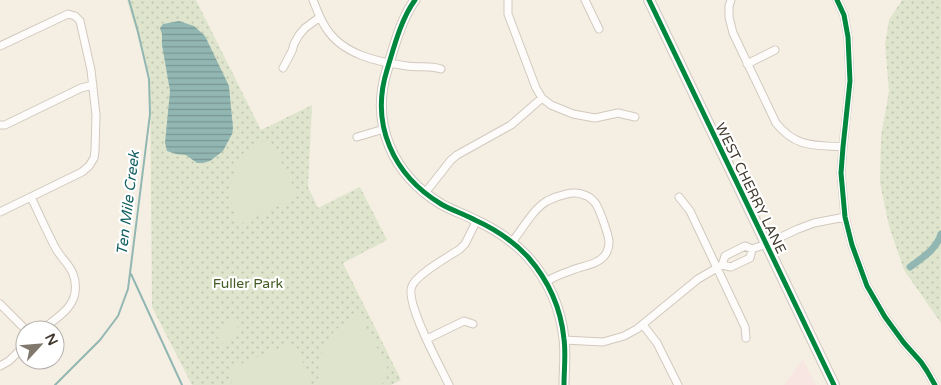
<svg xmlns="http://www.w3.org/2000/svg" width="941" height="385" font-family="'Varela Round',sans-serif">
  <defs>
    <pattern id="grass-dots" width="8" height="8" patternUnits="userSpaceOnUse" patternTransform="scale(1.25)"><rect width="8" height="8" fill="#dee5cc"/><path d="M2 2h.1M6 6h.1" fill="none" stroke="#c0c5b0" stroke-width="1.8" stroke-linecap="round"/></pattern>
    <pattern id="water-rules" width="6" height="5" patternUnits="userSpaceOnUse" patternTransform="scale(1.25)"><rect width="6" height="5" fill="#92b7b3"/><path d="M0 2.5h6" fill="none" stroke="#799692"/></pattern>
  </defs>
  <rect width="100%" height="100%" fill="#f5eee3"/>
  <path fill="#f8e6e3" d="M803,360L816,385H784Z"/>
  <path fill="url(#grass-dots)" d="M127,0H196L261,130L312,105L308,187L318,208L360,187L387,240L343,263L401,380L391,385H192L152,307L150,76Z
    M902,0H941V323L904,270L889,226L880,183L881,137L889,91L885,44L889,20Z"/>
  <path fill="#dee5cc" d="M269,138L297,193L295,198L239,225C222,187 231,157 269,138Z
    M360,315L389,371L385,382L378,385H319C315,365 323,340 339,327C346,322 353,319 360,315Z
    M233,320L241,332L222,344L214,332Z
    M289,344L296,346L312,385H233L226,370Z"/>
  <path fill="url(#water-rules)" d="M179,21L194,26L205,36L229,86L233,128L232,134L223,151L210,161L203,163H197L186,155L176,154L167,151L165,143L170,91L162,45V34L160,28L163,24Z"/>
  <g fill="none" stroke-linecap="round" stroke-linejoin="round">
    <path stroke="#92b7b3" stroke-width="2" d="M131,274L182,385
      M55,385L100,340L118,316L128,289L150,114L149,79L138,32L129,0"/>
    <path stroke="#92b7b3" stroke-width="7" d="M910,267C922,258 937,249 941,234"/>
    <g stroke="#d1c9be" stroke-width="9">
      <path id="minor" d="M313,0C317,10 320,19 326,28C343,55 378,62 407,66C419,68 429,65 441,69
        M508,0V14L536,88L542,98L551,105L573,114L595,118L618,113L635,117
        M585,0L599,29
        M731,0L729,6V17L733,33L776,123C796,148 814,145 843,147
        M837,0L844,15L848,37L850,81L843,147L841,173L845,217L852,245L867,286L885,317L904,343L921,362L927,371L935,385
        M0,46L68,14L75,16L80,21L82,30L91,70L96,115L95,151L94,158L89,166L82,172L0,212
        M747,64L775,50
        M283,68L292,51L294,44L299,35L305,28L320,17
        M0,125H5L81,88L93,85
        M357,137L384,129
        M425,193L451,160L457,155L511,125L542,98
        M31,197C39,214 47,232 56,249C61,258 70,265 73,274C76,281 76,291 74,297C69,312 53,320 42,330
        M679,197L690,211L745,327L746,338
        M512,242C522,230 533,209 547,201C557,196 574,190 584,195C589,196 593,200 596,204C600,211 608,233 609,241C609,246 608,251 605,255C598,265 581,266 570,271C562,274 553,277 546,282
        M752,249L750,258L731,267L722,265L725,256L745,246L752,249L766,244L798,229L814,223L845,217
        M0,304L26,330
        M643,325L657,343L678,385
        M427,339L464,321L473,324
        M564,340L603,342L624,336L637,329L698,279L722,265
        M0,366L9,361L25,345
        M449,385C441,368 404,302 412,286C417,274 448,257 460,249L465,244L477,220"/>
    </g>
    <g stroke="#d1c9be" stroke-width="11">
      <path id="tertiary" d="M415,0C401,19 394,47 387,70C370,124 393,175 441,204C451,210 464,214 475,220C495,229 513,241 528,257C548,280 561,309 564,339C566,354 564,370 564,385"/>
    </g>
    <g stroke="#d1c9be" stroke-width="12">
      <path id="secondary" d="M649,0L834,385"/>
    </g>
    <use href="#minor" stroke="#fefcfb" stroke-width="7"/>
    <use href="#tertiary" stroke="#fefcfb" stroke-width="9"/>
    <use href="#secondary" stroke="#f9f6f5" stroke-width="10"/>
    <g stroke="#fff" stroke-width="8">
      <path id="cycleway" d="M415,0C401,19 394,47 387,70C370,124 393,175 441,204C451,210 464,214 475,220C495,229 513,241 528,257C548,280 561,309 564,339C566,354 564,370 564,385
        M649,0L834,385
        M837,0L844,15L848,37L850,81L843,147L841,173L845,217L852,245L867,286L885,317L904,343L921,362L927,371L935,385"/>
    </g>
    <use href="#cycleway" stroke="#00873e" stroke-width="5"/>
  </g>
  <g text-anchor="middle" stroke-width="4.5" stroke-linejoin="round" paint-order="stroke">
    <g font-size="14" fill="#41392d" stroke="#fff">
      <text transform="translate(751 188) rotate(64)" y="5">WEST CHERRY LANE</text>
    </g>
    <g font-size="14" fill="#435c23" stroke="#fff">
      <text x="248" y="288">Fuller Park</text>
    </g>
    <g font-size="15" font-style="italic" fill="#156163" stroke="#fff">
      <text transform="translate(128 203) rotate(-83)" y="5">Ten Mile Creek</text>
    </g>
  </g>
  <g transform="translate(40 345) rotate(64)"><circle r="24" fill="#ffffff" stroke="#b3b0ab"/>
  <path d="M0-4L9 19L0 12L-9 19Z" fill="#80786d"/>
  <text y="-8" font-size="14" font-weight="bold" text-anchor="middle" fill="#41392d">N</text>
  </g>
</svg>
